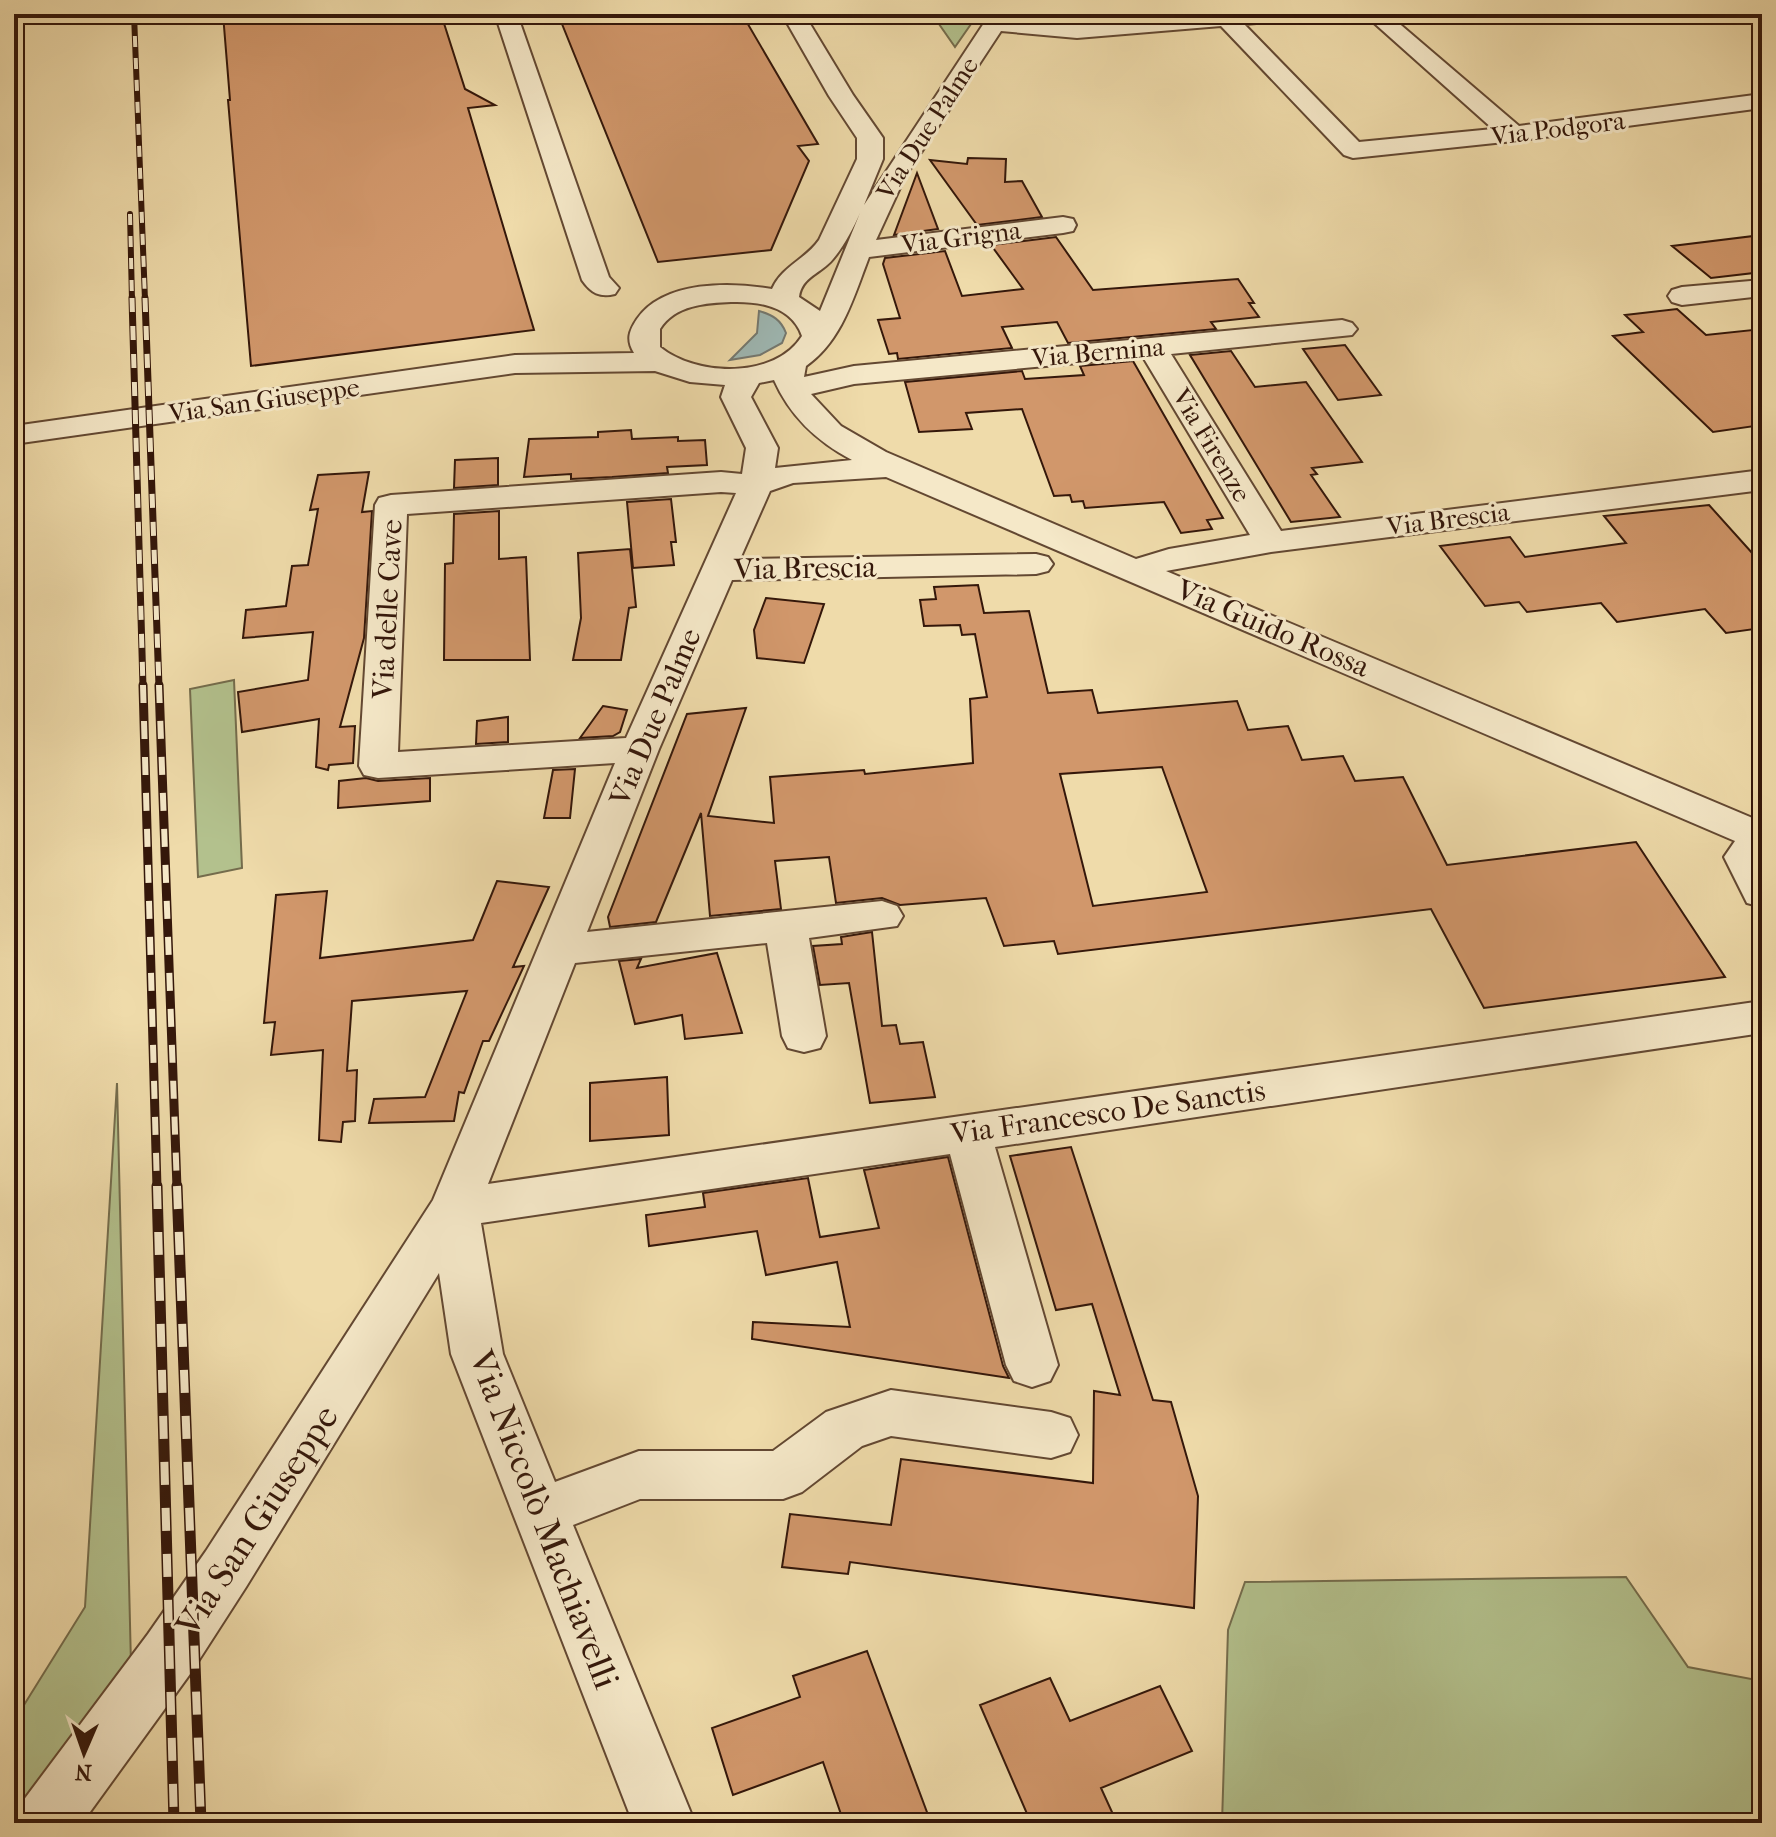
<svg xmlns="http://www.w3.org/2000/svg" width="1776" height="1837" font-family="'IM FELL French Canon',serif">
  <rect width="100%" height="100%" fill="#efdbaa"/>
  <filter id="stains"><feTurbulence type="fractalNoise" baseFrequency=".0025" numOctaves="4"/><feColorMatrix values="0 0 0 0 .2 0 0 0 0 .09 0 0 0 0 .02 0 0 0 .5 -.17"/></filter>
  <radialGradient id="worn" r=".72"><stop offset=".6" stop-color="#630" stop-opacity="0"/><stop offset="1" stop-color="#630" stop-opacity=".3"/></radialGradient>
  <path fill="#b3c18d" stroke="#746c4c" stroke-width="2" d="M932,14H978L955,47Z
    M234,680L242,868L198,877L190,689Z
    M117,1083L131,1665L14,1823V1721L85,1607Z
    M1626,1577L1688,1667L1762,1681V1823H1222L1228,1630L1245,1582Z"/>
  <path fill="#9eb8b4" stroke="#747870" stroke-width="2" d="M759,311C773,315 781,320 786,333L782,343L760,355L730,360L757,333Z"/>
  <path fill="#d1976b" stroke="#34170a" stroke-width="2" fill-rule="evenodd" d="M223,14H441L465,89L495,105L468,108L534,330L251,366L228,100H230Z
    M558,14H742L818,144L798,146L809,161L771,250L658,262Z
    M968,158L1006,159L1005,182L1022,181L1042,217L977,225L930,160L967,164Z
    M917,173L938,229L894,235Z
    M1762,235V272L1711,278L1672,246Z
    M1056,237L1093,290L1238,279L1254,303H1249L1259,317L1211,322L1216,329L1068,343L1057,322L1002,327L1012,348L898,359L897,353L889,354L878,320L900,318L883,264L885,258L945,251L962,296L1023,289L991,245Z
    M1677,309L1706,335L1762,329V425L1713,432L1613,336L1643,332L1625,315Z
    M1345,345L1381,395L1338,400L1303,349Z
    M1231,351L1255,387L1306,382L1362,462L1312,468L1317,474L1311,475L1340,517L1291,522L1190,355Z
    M1133,361L1223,518L1207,520L1212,529L1181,533L1164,502L1085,508L1083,501L1072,502L1070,495L1054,496L1022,409L966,413L972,429L919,432L905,382L1022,371L1025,379L1084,375L1080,366Z
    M631,430L632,439L678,437V441L705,440L707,465L667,467L668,473L612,477L571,479V474L524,477L529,439L598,437V432Z
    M498,458V485L454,488L455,460Z
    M369,472L362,512L372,511L364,638L340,727L355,726L353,763L329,765L328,770L316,767L319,719L242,732L238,692L308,680L313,632L243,638L246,610L286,606L292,566L308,565L318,509L310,510L318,475Z
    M671,499L676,542H671L674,565L633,568L627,502Z
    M1709,505L1762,564V628L1726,633L1705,609L1617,622L1601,603L1527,612L1519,602L1485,606L1440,546L1510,537L1525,557L1626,543L1604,516Z
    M499,511V559L526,557L530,660H444L445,564L453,563L454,514Z
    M630,549L636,607L629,608L621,660H573L581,618L578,553Z
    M978,585L984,613L1029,611L1048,693L1092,690L1098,713L1237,701L1248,730L1288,726L1302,760L1343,756L1355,781L1403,777L1447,865L1636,842L1725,977L1484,1008L1431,909L1058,954L1054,941L1004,946L986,898L900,905L882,898L836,903L829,857L775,861L781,909L710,916L701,813L656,922L610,927L608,917L687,714L746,708L708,816L774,823L770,777L864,770L865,774L973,763L970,699L987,697L975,634L962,635L960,625L924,626L920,600L936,599L934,587ZM1162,767L1207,892L1093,906L1060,774Z
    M766,598L824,604L804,663L757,658L754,630Z
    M603,706L627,710L620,732L613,736L580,738Z
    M508,717V742L476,744L477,721Z
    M575,769L570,818H544L553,770Z
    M366,778L378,781L430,778V801L338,808L339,781Z
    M497,881L549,887L513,967L524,966L489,1041H483L464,1093L459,1092L454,1121L369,1123L374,1099L425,1097L467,991L352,1001L347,1071L357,1070L355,1121L343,1122L341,1142L319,1140L323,1050L271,1055L275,1022L264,1023L276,895L327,891L320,958L473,940Z
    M872,932L882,1026L896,1025L900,1044L923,1042L935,1097L870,1103L849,983L820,985L813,946L842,944L841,937Z
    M717,953L742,1033L685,1039L682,1015L635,1024L619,961L641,959L637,968Z
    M667,1077L669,1135L590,1141V1083Z
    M1071,1147L1153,1400L1171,1402L1198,1496L1194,1608L850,1562L848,1574L782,1567L790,1514L891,1525L901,1459L1093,1483L1094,1391L1120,1395L1092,1304L1056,1310L1010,1156Z
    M948,1157L1003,1366L1009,1378L752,1339L753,1322L850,1327L837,1262L766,1275L757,1231L649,1246L646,1215L705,1207L703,1193L808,1178L820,1237L879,1228L864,1170Z
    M867,1651L931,1823H844L823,1762L733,1795L712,1728L800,1697L793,1676Z
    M1050,1678L1070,1721L1160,1686L1192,1751L1101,1788L1117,1823H1031L980,1705Z"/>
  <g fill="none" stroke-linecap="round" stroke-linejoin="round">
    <g stroke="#634832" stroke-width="4">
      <path id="minor" d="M495,14H517L609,277L619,288L615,294C600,298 591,293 582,280Z
        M782,14H804L853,95L883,138V159L864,205L990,14H1012L1009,19L1077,24L1200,14H1292L1281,21L1244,24L1359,142L1493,129L1364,14H1388L1519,126L1762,94V108L1514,141L1353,158L1344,155L1221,26L1077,38L1001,31L905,177L876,240L1063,217L1073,219L1076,225L1073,231L1063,233L869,257C854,296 842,341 806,366L804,377L854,366L1342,320L1352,323L1357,329L1352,335L1171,354L1281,531L1762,470V490L1271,552L1166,571L1762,822V907L1747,903L1724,857L1735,841L886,477L793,483L770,491L740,559L1036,554L1048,557L1053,564L1048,571L1036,574L732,580L659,749L587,932L882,901L897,906L903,916L897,926L809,938L826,1036L820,1048L804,1052L788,1048L782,1036L767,943L575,963L488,1184L1762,1001V1033L995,1147L1058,1365L1050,1381L1032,1387L1014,1381L1006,1365L950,1154L481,1223L503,1354L555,1482L639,1451H773L826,1412L891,1390L1051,1412L1070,1418L1078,1435L1070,1452L1051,1458L891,1436L862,1446L802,1492L783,1499H640L573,1525L695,1823H633L451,1354L439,1273L246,1587L190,1674L82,1823H14L23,1801L148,1634L206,1551L433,1200L615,763L378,778L364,775L359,766L375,505L379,498L391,495L721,472L742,474L746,448L721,397L725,385L690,382L655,371L515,373L14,444V426L515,355L634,353C626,340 629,331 637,319C664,280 731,282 772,289C782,266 805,260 819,240L857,159V138L829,96ZM860,213L820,311L799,297C802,276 821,274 833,259C844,246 853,229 860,213ZM731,302C760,301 792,307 802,336C775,379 697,377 660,347V329C675,305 706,303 731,302ZM1143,357L1250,535L1169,549L1136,559L886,452L841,426L811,394L854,384ZM774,380C790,416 816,441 852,460L775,468L778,448L751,397L759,383ZM721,492L736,493L626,738L398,752L407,514Z
        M1762,280V296L1682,305L1672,302L1668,296L1672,290L1682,287Z"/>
    </g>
    <use href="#minor" fill="#f5e8c8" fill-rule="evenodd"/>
    <g stroke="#34170a" stroke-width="6">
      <path id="rail-far3" d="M134,14L145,300
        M130,214L132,300"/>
    </g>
    <g stroke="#34170a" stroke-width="7">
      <path id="rail-far2" d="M132,298L143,687
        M145,298L159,687"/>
    </g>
    <g stroke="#34170a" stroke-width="9">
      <path id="rail-far1" d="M143,685L157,1188
        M159,685L177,1188"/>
    </g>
    <g stroke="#34170a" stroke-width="11">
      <path id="rail" d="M157,1186L174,1823
        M177,1186L201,1823"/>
    </g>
    <use href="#rail-far3" stroke="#f5e8c8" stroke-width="4" stroke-dasharray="11" stroke-linecap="butt"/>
    <use href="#rail-far2" stroke="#f5e8c8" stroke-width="5" stroke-dasharray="14" stroke-linecap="butt"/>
    <use href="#rail-far1" stroke="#f5e8c8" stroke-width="6" stroke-dasharray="18" stroke-linecap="butt"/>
    <use href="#rail" stroke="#f5e8c8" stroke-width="8" stroke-dasharray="23" stroke-linecap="butt"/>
  </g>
  <g text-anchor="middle" stroke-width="6" stroke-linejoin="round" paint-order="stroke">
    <g font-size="26" fill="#34170a" stroke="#f5e8c8">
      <text transform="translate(927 128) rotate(-57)" y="9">Via Due Palme</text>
      <text transform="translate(1558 128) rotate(-7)" y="9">Via Podgora</text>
      <text transform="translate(961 237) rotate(-7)" y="9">Via Grigna</text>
      <text transform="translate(1098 352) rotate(-5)" y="9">Via Bernina</text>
      <text transform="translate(264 400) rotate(-8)" y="9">Via San Giuseppe</text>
      <text transform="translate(1212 445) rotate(59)" y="9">Via Firenze</text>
      <text transform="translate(1448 519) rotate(-7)" y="9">Via Brescia</text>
    </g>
    <g font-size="30" fill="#34170a" stroke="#f5e8c8">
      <text transform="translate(805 568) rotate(-1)" y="10">Via Brescia</text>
      <text transform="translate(387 609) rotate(-87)" y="10">Via delle Cave</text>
      <text transform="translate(1273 628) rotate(23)" y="10">Via Guido Rossa</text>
      <text transform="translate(655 717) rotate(-67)" y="10">Via Due Palme</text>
      <text transform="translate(1108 1112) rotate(-8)" y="10">Via Francesco De Sanctis</text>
    </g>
    <g font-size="36" fill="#34170a" stroke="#f5e8c8">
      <text transform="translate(545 1519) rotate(69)" y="13">Via Niccolò Machiavelli</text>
      <text transform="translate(256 1520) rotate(-57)" y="13">Via San Giuseppe</text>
    </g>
  </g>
  <rect width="1776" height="1837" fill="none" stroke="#efdbaa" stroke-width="48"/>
  <rect x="16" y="16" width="1744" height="1805" fill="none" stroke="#34170a" stroke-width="4"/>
  <rect x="24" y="24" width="1728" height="1789" fill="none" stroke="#34170a" stroke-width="2"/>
  <g transform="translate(84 1753) rotate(182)" stroke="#f5e8c8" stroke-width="6" paint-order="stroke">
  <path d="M0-6L14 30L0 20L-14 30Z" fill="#34170a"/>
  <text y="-12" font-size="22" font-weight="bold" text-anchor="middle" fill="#34170a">N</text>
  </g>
  <rect width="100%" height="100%" filter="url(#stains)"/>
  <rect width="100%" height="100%" fill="url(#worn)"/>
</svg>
